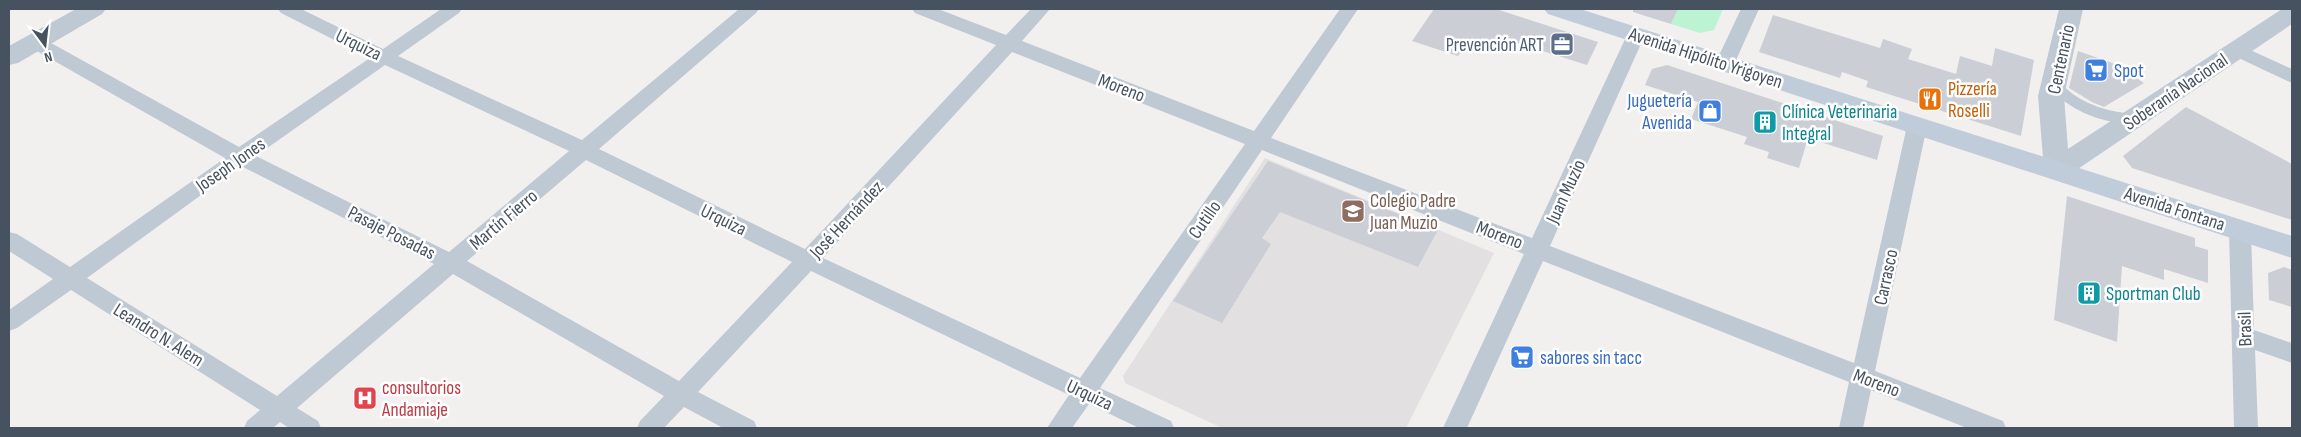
<svg xmlns="http://www.w3.org/2000/svg" width="2301" height="437" font-family="'Sofia Sans Condensed',sans-serif">
  <rect width="100%" height="100%" fill="#f2efef"/>
  <path fill="#e3e0e1" d="M1265,158L1494,253L1406,428H1222L1125,383L1123,376Z"/>
  <path fill="#bbf3d3" d="M1678,9H1723L1714,30L1700,33L1671,24Z"/>
  <path fill="#cbced5" d="M1434,9H1496L1598,42L1587,65L1502,38L1493,51L1468,42L1458,56L1412,41Z
    M1633,9H1678L1671,24L1633,12Z
    M1773,15L1880,48L1883,39L1912,49L1908,59L1956,74L1960,56L1992,66L1995,48L2034,60L2021,136L1866,87L1868,81L1842,72L1840,78L1759,52Z
    M2078,51L2115,64L2144,83L2104,107L2092,102L2069,88Z
    M1667,65L1883,136L1877,160L1808,138L1799,168L1767,158L1769,152L1744,144L1747,137L1691,119L1698,102L1645,85L1652,69Z
    M2186,107L2292,164V220L2132,168L2123,156Z
    M1268,161L1438,230L1418,267L1280,212L1262,238L1271,244L1222,323L1173,301Z
    M2067,196L2195,238V246L2208,250V283L2164,269V280L2122,266L2117,342L2054,320Z
    M2284,267L2292,270V307L2269,300L2268,273Z"/>
  <g fill="none" stroke-linecap="round" stroke-linejoin="round">
    <path stroke="#bfc9d3" stroke-width="11" d="M2055,85C2074,107 2101,116 2129,119"/>
    <path fill="#bfc9d3" fill-rule="evenodd" d="M278,9H301L383,49L441,9H462L459,13L398,56L582,140L739,9H759L756,13L599,149L805,249L996,45L915,13L912,9H938L1006,35L1031,9H1050L1022,41L1254,131L1340,9H1358L1271,138L1532,238L1627,35L1629,31L1636,29L1643,31L1645,35L1550,246L1854,363L1907,126L1910,121L1917,119L1924,121L1927,126L1875,371L2003,421L2006,428H1967L1871,390L1863,428H1839L1849,382L1543,261L1467,428H1443L1524,254L1262,150L1100,388L1171,421L1174,428H1139L1089,404L1072,428H1047L1069,395L811,271L698,392L754,421L757,428H723L684,407L664,428H637L640,421L664,396L453,274L297,408L318,421L321,428H289L280,422L273,428H244L247,421L260,410L71,290L17,328L9,331V310L53,279L9,251V232L17,234L70,267L225,158L28,46L26,42L28,38L35,36L42,38L239,147L370,58L281,13ZM1012,52L1245,144L1080,378L823,258ZM385,65L569,151L449,252L256,156ZM586,160L792,262L679,381L467,261ZM241,166L434,264L277,396L87,278Z
      M1741,9H1759L1732,69L1725,70L1718,69L1715,64Z
      M2237,44L2292,69V83L2230,54L2228,50L2230,46Z
      M2240,222L2248,224L2251,230L2254,330L2292,343V363L2255,350L2258,428H2234L2229,230L2232,224Z"/>
    <path fill="#bfc9d3" fill-rule="evenodd" d="M76,9H106L102,14L18,63L9,65V46Z
      M2059,9H2083L2064,96L2068,149L2282,9H2292V24L2066,177L2057,180L2048,177L2044,170L2038,96Z"/>
    <path fill="#c1ccda" fill-rule="evenodd" d="M1544,9H1580L2292,236V258L1548,14Z"/>
  </g>
  <defs>
    <g id="office-square" transform="scale(1.25)"><rect x="-9" y="-9" width="18" height="18" rx="4" fill="#5c6f8a" stroke="#fff"/><path d="M-6-3h4V-5.5h4V-3h4V5H-6ZM-1-4.5V-3h2v-1.5ZM-6 0V1H6V0Z" fill="#fff"/></g>
    <g id="supermarket-square" transform="scale(1.25)"><rect x="-9" y="-9" width="18" height="18" rx="4" fill="#3f7fe0" stroke="#fff"/><path d="M-6-5.5h2.5l.6 2H6L4.5 2H-2.5L-4.4-4H-6ZM-1.5 3.2a1.3 1.3 0 1 0 .1 0ZM3 3.2a1.3 1.3 0 1 0 .1 0Z" fill="#fff"/></g>
    <g id="restaurant-square" transform="scale(1.25)"><rect x="-9" y="-9" width="18" height="18" rx="4" fill="#e8710a" stroke="#fff"/><path d="M-5-6h1v4h1v-4h1v4h1v-4h1v5L-1.5 .5V6h-2V.5L-5-1ZM5-6V6H3V1.5H1.5Q1.5-4 5-6Z" fill="#fff"/></g>
    <g id="shop-square" transform="scale(1.25)"><rect x="-9" y="-9" width="18" height="18" rx="4" fill="#3f7fe0" stroke="#fff"/><path d="M-5-2.5h2.3a2.7 3.5 0 0 1 5.4 0H5L5.5 6h-11ZM-1.5-2.5h3a1.5 2.3 0 0 0-3 0Z" fill="#fff"/></g>
    <g id="building-square" transform="scale(1.25)"><rect x="-9" y="-9" width="18" height="18" rx="4" fill="#0f9aa8" stroke="#fff"/><path d="M-4-6H4V6H1V3H-1V6H-4ZM-2.5-4.3h1.7v1.8h-1.7ZM.8-4.3h1.7v1.8H.8ZM-2.5-1h1.7V.8h-1.7ZM.8-1h1.7V.8H.8Z" fill="#fff"/></g>
    <g id="school-square" transform="scale(1.25)"><rect x="-9" y="-9" width="18" height="18" rx="4" fill="#8d6e63" stroke="#fff"/><path d="M0-5L7-2L0 1L-7-2ZM-4 1L0 2.5L4 1V4Q0 6-4 4Z" fill="#fff"/></g>
    <g id="hospital-square" transform="scale(1.25)"><rect x="-9" y="-9" width="18" height="18" rx="4" fill="#e0444e" stroke="#fff"/><path d="M-5-5h3v3.5h4V-5h3V5h-3V1.5h-4V5h-3Z" fill="#fff"/></g>
  </defs>
  <g fill-rule="evenodd">
    <use href="#office-square" x="1562" y="44"/>
    <use href="#supermarket-square" x="2096" y="70"/>
    <use href="#restaurant-square" x="1930" y="99"/>
    <use href="#shop-square" x="1710" y="111"/>
    <use href="#building-square" x="1765" y="122"/>
    <use href="#school-square" x="1353" y="211"/>
    <use href="#building-square" x="2089" y="293"/>
    <use href="#supermarket-square" x="1522" y="357"/>
    <use href="#hospital-square" x="365" y="398"/>
  </g>
  <g text-anchor="middle" stroke-width="5" stroke-linejoin="round" paint-order="stroke">
    <g font-size="19" fill="#46525f" stroke="#fff">
      <text transform="translate(359 44) rotate(26)" y="7">Urquiza</text>
      <text transform="translate(1706 57) rotate(18)" y="7">Avenida Hipólito Yrigoyen</text>
      <text transform="translate(2060 59) rotate(-78)" y="7">Centenario</text>
      <text transform="translate(1122 87) rotate(21)" y="7">Moreno</text>
      <text transform="translate(2175 91) rotate(-34)" y="7">Soberanía Nacional</text>
      <text transform="translate(230 164) rotate(-35)" y="7">Joseph Jones</text>
      <text transform="translate(1565 191) rotate(-65)" y="7">Juan Muzio</text>
      <text transform="translate(2175 208) rotate(18)" y="7">Avenida Fontana</text>
      <text transform="translate(503 219) rotate(-40)" y="7">Martín Fierro</text>
      <text transform="translate(724 219) rotate(26)" y="7">Urquiza</text>
      <text transform="translate(846 219) rotate(-47)" y="7">José Hernández</text>
      <text transform="translate(1204 219) rotate(-55)" y="7">Cutillo</text>
      <text transform="translate(392 232) rotate(27)" y="7">Pasaje Posadas</text>
      <text transform="translate(1500 234) rotate(21)" y="7">Moreno</text>
      <text transform="translate(1885 277) rotate(-78)" y="7">Carrasco</text>
      <text transform="translate(2244 329) rotate(-92)" y="7">Brasil</text>
      <text transform="translate(159 334) rotate(32)" y="7">Leandro N. Alem</text>
      <text transform="translate(1877 382) rotate(21)" y="7">Moreno</text>
      <text transform="translate(1090 394) rotate(25)" y="7">Urquiza</text>
    </g>
    <g font-size="19" fill="#4e5e75" stroke="#fff" text-anchor="end">
      <text x="1544" y="51">Prevención ART</text>
    </g>
    <g font-size="19" fill="#366cbe" stroke="#fff" text-anchor="start">
      <text x="2114" y="77">Spot</text>
      <text x="1692" y="107" text-anchor="end">Juguetería<tspan x="1692" dy="22">Avenida</tspan></text>
      <text x="1540" y="364">sabores sin tacc</text>
    </g>
    <g font-size="19" fill="#c56008" stroke="#fff" text-anchor="start">
      <text x="1948" y="95">Pizzería<tspan x="1948" dy="22">Roselli</tspan></text>
    </g>
    <g font-size="19" fill="#0d838f" stroke="#fff" text-anchor="start">
      <text x="1782" y="118">Clínica Veterinaria<tspan x="1782" dy="22">Integral</tspan></text>
      <text x="2106" y="300">Sportman Club</text>
    </g>
    <g font-size="19" fill="#785e54" stroke="#fff" text-anchor="start">
      <text x="1370" y="207">Colegio Padre<tspan x="1370" dy="22">Juan Muzio</tspan></text>
    </g>
    <g font-size="19" fill="#be3a42" stroke="#fff" text-anchor="start">
      <text x="382" y="394">consultorios<tspan x="382" dy="22">Andamiaje</tspan></text>
    </g>
  </g>
  <rect width="2301" height="437" fill="none" stroke="#46525f" stroke-width="20"/>
  <g transform="translate(45 45) rotate(165)" stroke="#ffffff" stroke-width="4" paint-order="stroke">
  <path d="M0-4L9 19L0 12L-9 19Z" fill="#46525f"/>
  <text y="-8" font-size="14" font-weight="bold" text-anchor="middle" fill="#46525f">N</text>
  </g>
</svg>
